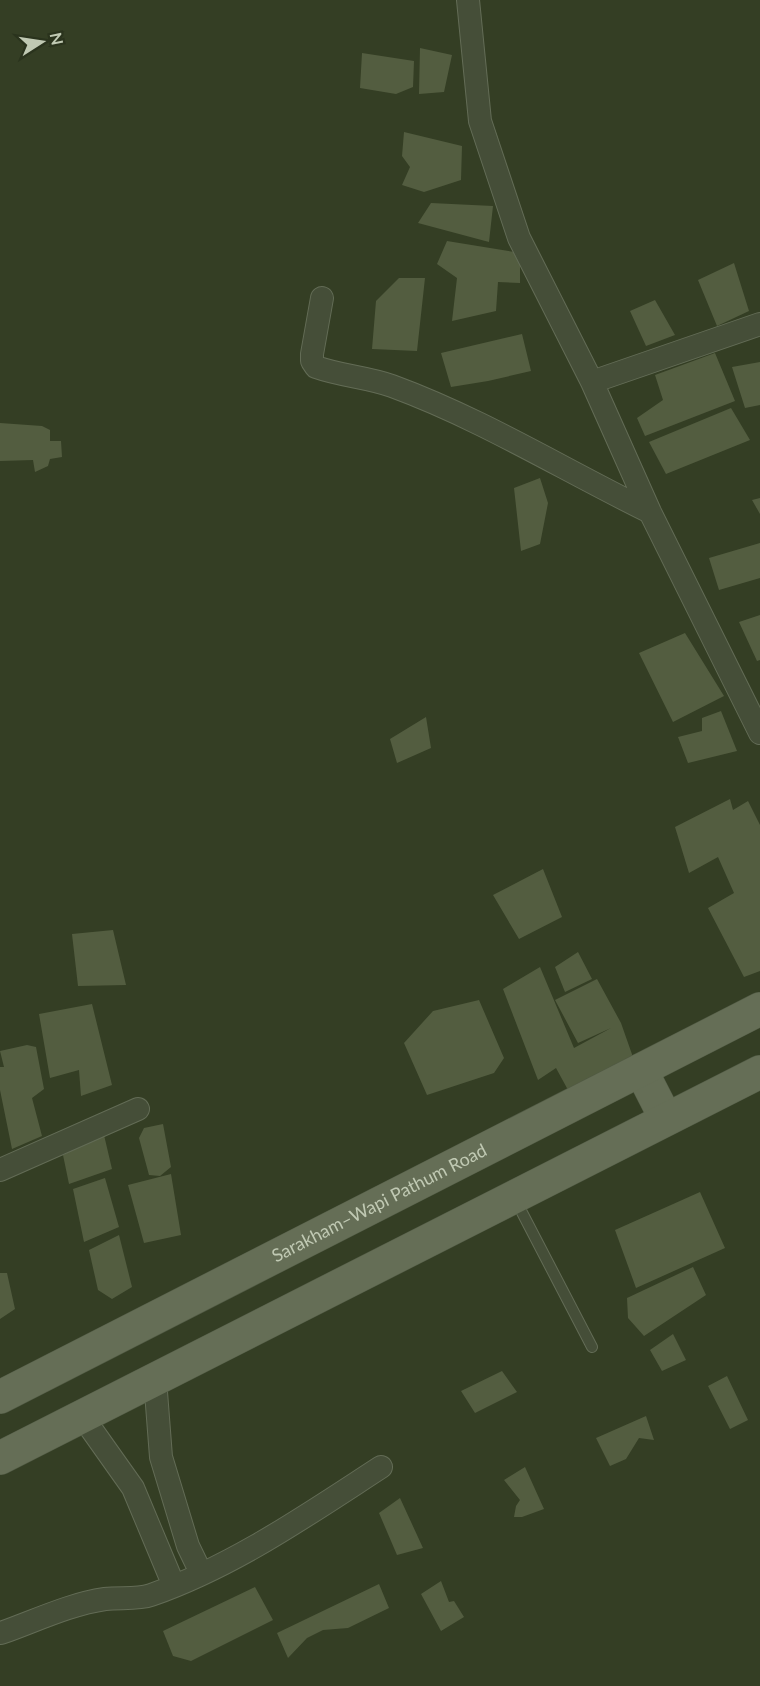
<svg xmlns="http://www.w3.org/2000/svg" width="760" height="1686" font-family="Lato,sans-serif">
  <rect width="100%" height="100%" fill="#343e24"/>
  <path fill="#535d40" d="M420,48L452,55L444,92L419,94Z
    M362,53L414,61L413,87L396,94L360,88Z
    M404,132L462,146L461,180L424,192L402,185L410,167L402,156Z
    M431,203L493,206L489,242L418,223Z
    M447,241L520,253V283L498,282L496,311L452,321L457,278L437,264Z
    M734,263L749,311L717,326L698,280Z
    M399,278H425L417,351L372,349L376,301Z
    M655,300L675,335L646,346L630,311Z
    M522,334L531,371L488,381L451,387L441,353Z
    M715,353L735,401L645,436L637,418L663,400L655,375Z
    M760,362V405L745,408L732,367Z
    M731,408L750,440L666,474L649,442Z
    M0,423L42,426L50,430V441H61L62,457L50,459L48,466L35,472L33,460L0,461Z
    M540,478L548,503L540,544L521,551L514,488Z
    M760,498V514L752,500Z
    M760,543V578L719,590L709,558Z
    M760,615V660L757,661L739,622Z
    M685,633L724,696L673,722L639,653Z
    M721,711L737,751L688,763L678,737L702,731V718Z
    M426,717L431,748L397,763L390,739Z
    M730,799L733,810L748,801L760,825V971L744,977L708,908L734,893L718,857L689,873L675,827Z
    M543,869L562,917L519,939L493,895Z
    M113,930L126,985L78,986L72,934Z
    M578,952L592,979L565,992L555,967Z
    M540,967L574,1048L611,1028L578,1043L555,1000L597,979L621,1023L634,1060L568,1090L556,1068L538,1080L503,989Z
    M479,1000L504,1058L494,1073L427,1095L404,1043L433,1011Z
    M92,1004L112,1085L81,1096L79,1070L50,1078L39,1014Z
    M27,1045L36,1047L44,1089L32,1098L42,1136L12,1149L0,1090V1067H4L0,1051Z
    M163,1124L171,1167L160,1176L149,1175L139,1138L144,1128Z
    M104,1135L112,1169L69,1184L63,1155Z
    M171,1174L181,1235L144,1243L128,1185Z
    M105,1178L119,1227L84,1242L73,1189Z
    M700,1192L725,1248L636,1288L615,1230Z
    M119,1235L132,1287L112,1299L98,1290L89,1250Z
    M693,1267L706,1295L644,1336L628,1318L627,1298Z
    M0,1273H7L15,1309L0,1319Z
    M673,1334L686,1360L662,1371L650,1350Z
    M502,1371L517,1392L475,1413L461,1391Z
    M727,1376L748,1420L730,1429L708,1386Z
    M646,1416L654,1440L639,1438L626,1459L610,1466L596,1438Z
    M525,1467L544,1509L522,1517H514L516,1506L520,1500L504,1480Z
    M400,1498L423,1548L397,1555L379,1513Z
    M441,1581L449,1602L454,1601L464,1617L441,1631L421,1594Z
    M379,1584L389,1608L348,1628L323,1630L307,1638L288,1658L277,1633Z
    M255,1587L273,1620L191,1661L173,1656L163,1631Z"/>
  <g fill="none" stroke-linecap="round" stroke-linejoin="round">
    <g stroke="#636c56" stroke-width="12">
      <path id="lane" d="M515,1199L592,1347"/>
    </g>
    <g stroke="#636c56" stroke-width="24">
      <path id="street" d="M468,0L480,121L519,238L592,382L650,512L760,733
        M322,298L312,354V361L316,367C341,376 367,377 392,386C482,419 564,470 650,512
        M592,382L760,324
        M0,1170L138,1109
        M155,1379L161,1457L188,1546L201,1573
        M82,1416L133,1488L174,1586
        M1,1633C35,1621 70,1604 105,1599C120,1597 137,1600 151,1595C234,1566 307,1515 381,1467"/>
    </g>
    <g stroke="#515a44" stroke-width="34">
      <g id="primary">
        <path d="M641,1070L666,1119"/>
        <path id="s1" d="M0,1397L760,1009"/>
        <path d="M0,1458L760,1072"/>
      </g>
    </g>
    <use href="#lane" stroke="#454e38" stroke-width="10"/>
    <use href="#street" stroke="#454e38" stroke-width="22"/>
    <use href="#primary" stroke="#656e56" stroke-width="33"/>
  </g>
  <g text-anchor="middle" stroke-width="4.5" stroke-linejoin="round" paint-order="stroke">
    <g font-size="18" fill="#c0c9b3" stroke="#2a331d">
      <text dy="6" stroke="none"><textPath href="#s1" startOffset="426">Sarakham–Wapi Pathum Road</textPath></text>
    </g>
  </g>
  <g transform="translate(42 42) rotate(78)" stroke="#2a331d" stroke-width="4.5" paint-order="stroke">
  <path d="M0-4.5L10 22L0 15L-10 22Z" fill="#c0c9b3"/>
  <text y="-9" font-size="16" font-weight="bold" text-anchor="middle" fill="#c0c9b3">N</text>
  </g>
</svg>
